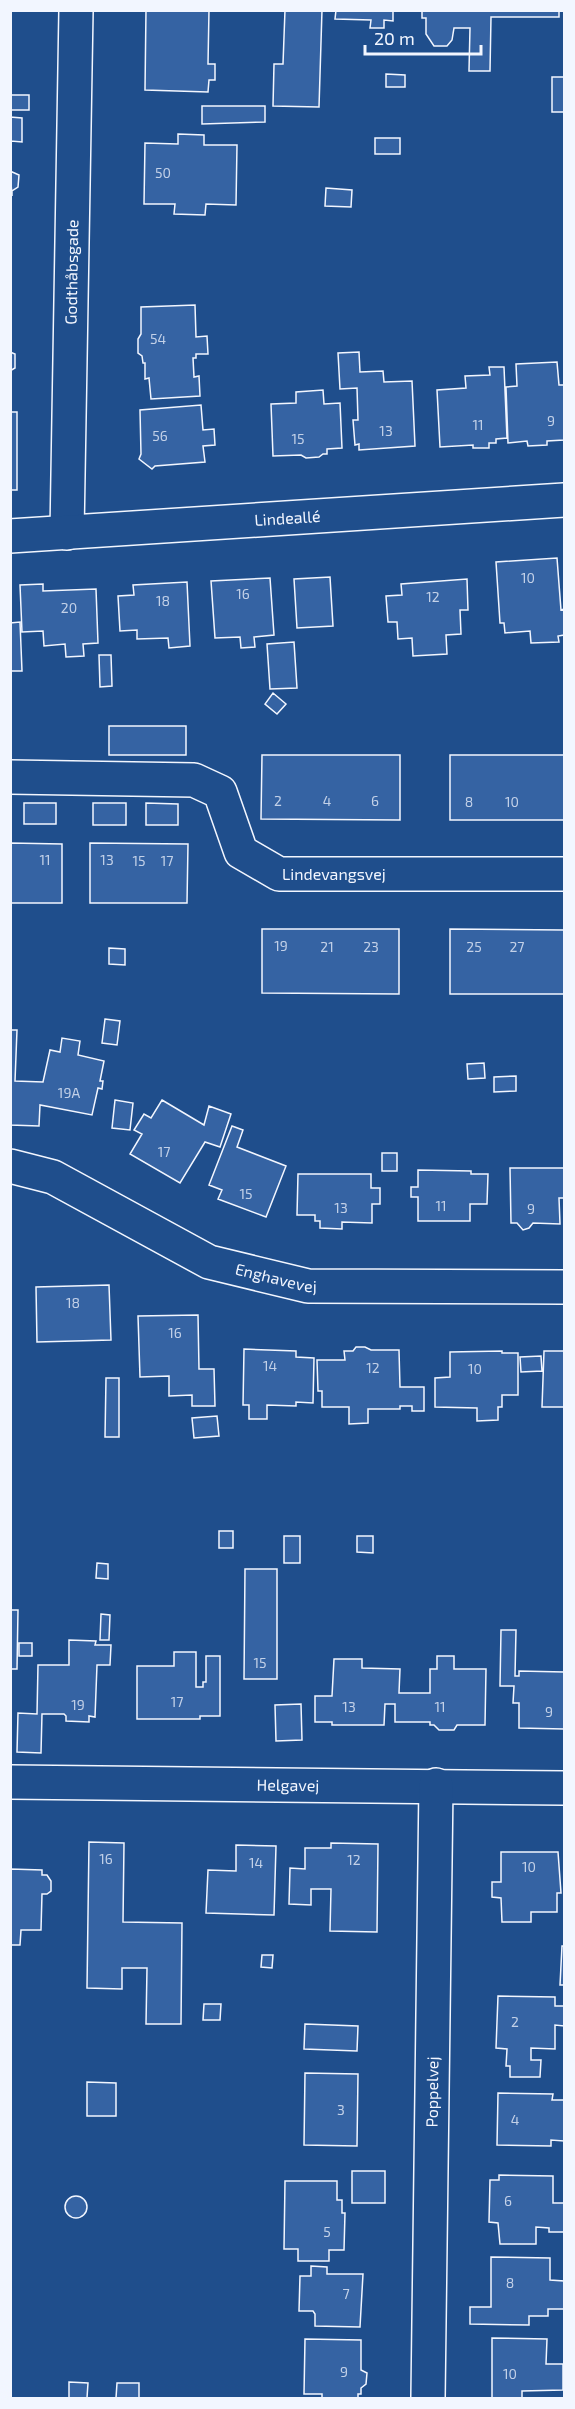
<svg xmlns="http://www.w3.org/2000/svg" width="575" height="2409" font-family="'Exo 2',sans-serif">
  <rect width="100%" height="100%" fill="#1f4e8c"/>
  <path fill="#3563a3" stroke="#f2f6ff" stroke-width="1.5" d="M146,10H209L208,64H215V80H209L208,92L145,90Z
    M285,10H322L319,107L273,106L274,64H283Z
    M336,10H393V21L384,20V28H370L371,20L335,19Z
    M422,10H559V17H491L490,71H469L470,28H454L452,40L447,46H434L426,34V18H422Z
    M386,74L405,75V87H386Z
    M552,77H564V112H552Z
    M10,95H29V110H10Z
    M202,106H265V122L202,124Z
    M10,117L22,118V142L11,141L10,151Z
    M178,134L204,135V145H237L236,205L206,204L205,215L174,214L175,204H144L145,143L178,144Z
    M375,138H400V154H375Z
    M10,171L19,175L18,187L12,191V196Z
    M326,188L352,190L351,207L325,206Z
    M195,305L196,337L207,336L208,354H196V358H193L194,377L199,376L200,396L151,399L149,378L145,379V363H143L142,356L138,353V339L141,334V307Z
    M10,352L15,354V368L10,371Z
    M359,352L360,372L383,371L384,382L412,381L415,446L359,450V444L355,445L353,420H358L357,388L340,389L338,353Z
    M557,362L559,385H564V440L547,441V445L528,446L527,441L508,443L506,387L517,386L516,364Z
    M489,367H504L507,438L496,439V443H489V448H473V445L440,447L437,390L466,388L465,376L490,375Z
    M323,390L324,404L340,403L342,448L327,449V454H323L319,457L306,458L301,455L273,456L271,404L296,403V392Z
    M201,405L203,430L214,429L215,445L203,446L205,462L155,466L152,469L139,459L141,454L140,410Z
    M10,412H17V490H10Z
    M557,558L561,610L564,609V635L558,636L559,642L531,643L530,631L505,633L504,623H500L496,562Z
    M330,577L333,626L297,628L294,579Z
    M270,578L274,635L254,637L255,647L241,648L240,637L215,638L211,581Z
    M467,579L468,610H460L461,634L446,635L447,654L413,656L412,638L398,639L397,622H388L386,596L402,595L401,584Z
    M187,582L190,646L169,648L168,638L137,639V630L120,631L118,596L134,595L133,585Z
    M43,584V591L96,589L98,643L83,644L84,656L66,657L65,644L44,646L43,631L22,632L20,585Z
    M20,622L22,671H10V623Z
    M294,642L297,688L270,689L267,644Z
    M99,655H111L112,686L100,687Z
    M273,693L286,704L277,714L265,704Z
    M109,726H186V755H109Z
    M262,755H400V820L261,819Z
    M450,755H564V820H450Z
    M24,803H56V824H24Z
    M93,803H126V825H93Z
    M146,803L178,804V825H146Z
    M10,843L62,844V903H10Z
    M90,843L188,844L187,903H90Z
    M262,929H399V994L262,993Z
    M450,929L564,930V994H450Z
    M109,948L125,949V965L109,964Z
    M105,1019L120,1021L117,1045L102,1043Z
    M10,1030H17L15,1081L43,1082L50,1050L60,1052L62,1038L80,1041L78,1055L104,1061L100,1081H103L102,1089L98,1088L92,1115L40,1105L39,1126L10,1125Z
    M484,1063L485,1078L468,1079L467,1064Z
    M516,1076V1091L494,1092V1077Z
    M115,1100L133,1103L130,1130L112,1128Z
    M162,1100L204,1125L209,1106L231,1114L220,1147L205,1142L180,1183L130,1154L142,1134L134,1130L144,1114L151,1118Z
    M232,1126L243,1130L237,1147L286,1166L266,1217L218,1199L222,1190L209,1185Z
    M382,1153H397V1171H382Z
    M510,1168H564V1198H559L560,1224L533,1223L529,1228L523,1230L517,1223H511Z
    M418,1170L471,1171V1174H488L487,1204H470V1221H418V1197H411V1187H418Z
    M298,1174H371V1188H380V1204H372V1223L342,1222V1229L320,1228V1221H315V1215H297Z
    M109,1285L111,1340L37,1342L36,1287Z
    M198,1315L199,1369H214L215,1406H192V1395L169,1396V1376L140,1377L138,1316Z
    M356,1347H365L371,1350H399L400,1387H424V1411H412V1406H400V1409H368V1423L349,1424V1407H322V1391H318L317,1360H345L344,1351H353Z
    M244,1349L296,1351V1357L314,1358L313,1403L296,1402V1406L267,1405V1419H249V1405H243Z
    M502,1351V1353H518V1395H502V1407H498V1420L477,1421V1408L435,1407V1378L450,1377V1352Z
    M544,1351H564V1407H542Z
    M541,1356L542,1371L521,1372L520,1357Z
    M106,1378H119V1437H105Z
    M217,1416L219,1436L194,1438L192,1418Z
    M219,1531H233V1548H219Z
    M284,1536H300V1563H284Z
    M357,1536H373V1553L357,1552Z
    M97,1563L108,1564V1579L96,1578Z
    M245,1569H277V1679H244Z
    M10,1610H18L17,1669H10Z
    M101,1614L110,1615L109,1640H100Z
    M501,1630H516L515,1676H519V1671L564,1672V1729L519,1728V1703H513L514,1686H500Z
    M69,1640L96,1641L95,1645H111L110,1665H97L95,1717L89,1716V1722L66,1721V1716L64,1714H42L41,1753L17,1752L18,1713L37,1714L38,1665H69Z
    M19,1643H32V1656H19Z
    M174,1652H196V1687H203V1682H206V1656H220V1716H200V1719H137V1666H174Z
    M437,1656H454V1669H486L485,1725H457L454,1730H439L434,1725H430V1722H395V1704H385L384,1725H332V1722H315V1696H332L334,1659H362V1668L400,1669L399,1693H430V1669H437Z
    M301,1704L302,1740L276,1741L275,1705Z
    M89,1842L124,1843L123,1922L182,1923L181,2024H146L147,1968H122V1989L87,1988Z
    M331,1843L378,1844L377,1932L330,1931L331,1889H311V1905L289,1904L290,1868L305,1869V1848H331Z
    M236,1845L276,1846L274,1915L206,1913L208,1870L236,1871Z
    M501,1852H558L561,1893H557V1912H531V1922H502L501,1898L492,1897V1882H501Z
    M10,1869L42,1870V1875H47L51,1881V1891L47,1894H42L41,1930H21L20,1945H10Z
    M562,1946H564V1985H560Z
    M262,1955H273L272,1968L261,1967Z
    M498,1996L555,1997V2006H564V2026L555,2025V2049L531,2048V2060H541L540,2077H510V2066H506L507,2049L496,2048Z
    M204,2004H221L220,2020H203Z
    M305,2024L358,2026L357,2051L304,2049Z
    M305,2073L358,2074L357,2146L304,2145Z
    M87,2082L116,2083V2116H87Z
    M498,2093L553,2094L552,2100H564V2141L551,2140V2146L497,2145Z
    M352,2171H385V2203H352Z
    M499,2175L553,2176V2203H564V2232H549V2228L536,2227V2244H500L498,2223L489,2222L490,2180H499Z
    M285,2181H337V2200H342V2213H345L344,2250H329V2261H298V2249H284Z
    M65 2207a11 11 0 1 1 22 0a11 11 0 1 1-22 0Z
    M491,2257L550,2258V2280L564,2281V2309H548V2316H529V2325L470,2324V2307H491Z
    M311,2266L327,2267V2274H363L360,2327L315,2326V2314L313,2311H299L300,2276H311Z
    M492,2338L547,2339L546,2364H563V2390L522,2391V2398H492Z
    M305,2339L361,2340V2370L367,2373L366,2384L361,2388V2394H358V2398H322V2394H304Z
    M69,2382L88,2383L87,2398H69Z
    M117,2383H139V2398H116Z"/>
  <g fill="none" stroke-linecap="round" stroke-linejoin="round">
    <g stroke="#f2f6ff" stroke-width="36">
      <g id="minor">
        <path id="s1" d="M67,533L76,10"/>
        <path id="s2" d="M10,536L564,500"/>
        <path id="s3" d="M10,777L194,780L220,792L241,852L279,874H564"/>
        <path id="s4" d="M10,1166L53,1177L209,1262L308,1286L564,1287"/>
        <path id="s5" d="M10,1782L564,1788"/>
        <path id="s6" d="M428,2398L436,1785"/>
      </g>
    </g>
    <use href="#minor" stroke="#1f4e8c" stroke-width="33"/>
  </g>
  <g text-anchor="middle" stroke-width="4.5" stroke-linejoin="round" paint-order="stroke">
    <g font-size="14" fill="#c3d1e8">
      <text x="163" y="178">50</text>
      <text x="158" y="344">54</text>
      <text x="551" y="426">9</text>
      <text x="478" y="430">11</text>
      <text x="386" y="436">13</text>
      <text x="160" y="441">56</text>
      <text x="298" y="444">15</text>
      <text x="528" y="583">10</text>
      <text x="243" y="599">16</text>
      <text x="433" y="602">12</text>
      <text x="163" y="606">18</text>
      <text x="69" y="613">20</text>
      <text x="278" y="806">2</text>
      <text x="327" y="806">4</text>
      <text x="375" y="806">6</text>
      <text x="469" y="807">8</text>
      <text x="512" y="807">10</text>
      <text x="45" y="865">11</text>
      <text x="107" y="865">13</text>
      <text x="139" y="866">15</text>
      <text x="167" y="866">17</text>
      <text x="281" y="951">19</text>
      <text x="327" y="952">21</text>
      <text x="371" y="952">23</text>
      <text x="474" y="952">25</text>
      <text x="517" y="952">27</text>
      <text x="69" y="1098">19A</text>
      <text x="164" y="1157">17</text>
      <text x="246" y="1199">15</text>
      <text x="441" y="1211">11</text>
      <text x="341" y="1213">13</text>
      <text x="531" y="1214">9</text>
      <text x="73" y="1308">18</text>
      <text x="175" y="1338">16</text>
      <text x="270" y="1371">14</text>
      <text x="373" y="1373">12</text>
      <text x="475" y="1374">10</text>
      <text x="260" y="1668">15</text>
      <text x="177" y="1707">17</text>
      <text x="78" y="1710">19</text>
      <text x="349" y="1712">13</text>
      <text x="440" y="1712">11</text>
      <text x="549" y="1717">9</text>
      <text x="106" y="1864">16</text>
      <text x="354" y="1865">12</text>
      <text x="256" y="1868">14</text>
      <text x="529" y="1872">10</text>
      <text x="515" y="2027">2</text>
      <text x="341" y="2115">3</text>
      <text x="515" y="2125">4</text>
      <text x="508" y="2206">6</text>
      <text x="327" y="2237">5</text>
      <text x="510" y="2288">8</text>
      <text x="346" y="2299">7</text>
      <text x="344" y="2377">9</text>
      <text x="510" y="2379">10</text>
    </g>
    <g font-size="16" fill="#f2f6ff" stroke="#1f4e8c">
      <text dy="6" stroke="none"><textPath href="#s1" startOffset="261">Godthåbsgade</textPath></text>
      <text dy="6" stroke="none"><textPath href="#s2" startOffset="278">Lindeallé</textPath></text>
      <text dy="6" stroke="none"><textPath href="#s3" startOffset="375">Lindevangsvej</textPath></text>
      <text dy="6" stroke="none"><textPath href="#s4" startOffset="291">Enghavevej</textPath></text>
      <text dy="6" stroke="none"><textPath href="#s5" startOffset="278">Helgavej</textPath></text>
      <text dy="6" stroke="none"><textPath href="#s6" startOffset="306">Poppelvej</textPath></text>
    </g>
  </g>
  <rect width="575" height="2409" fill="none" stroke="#f2f6ff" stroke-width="24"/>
  <path d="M365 45v9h116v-9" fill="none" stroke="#f2f6ff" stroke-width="3"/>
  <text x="374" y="45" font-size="18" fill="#f2f6ff" stroke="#1f4e8c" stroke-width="4.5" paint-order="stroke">20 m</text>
</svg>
